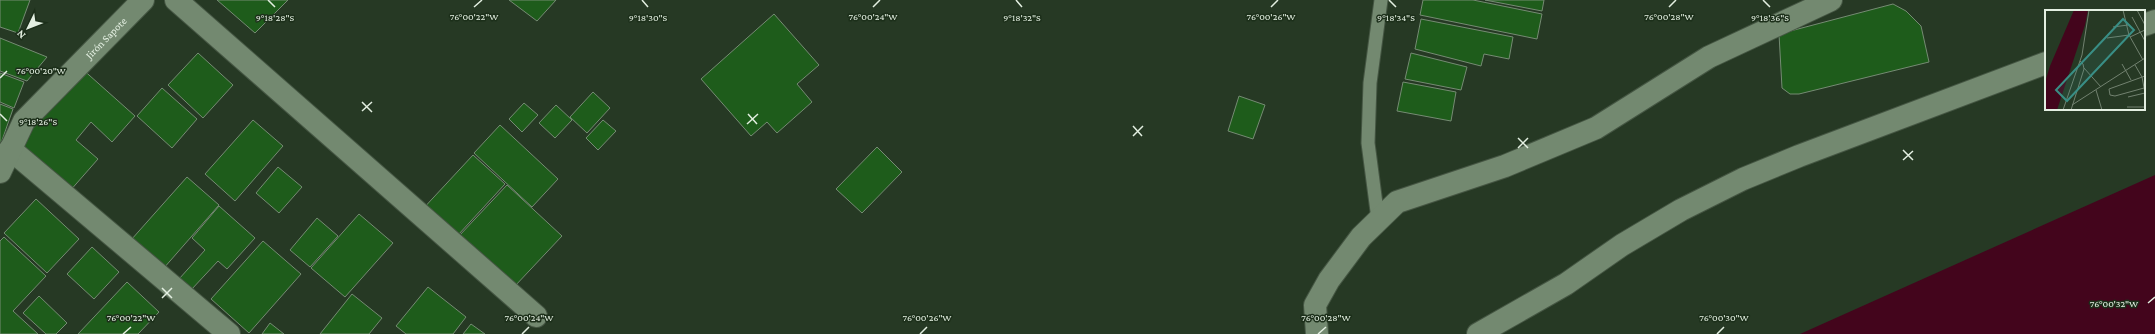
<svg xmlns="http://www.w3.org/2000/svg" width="2155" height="334" font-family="'Crimson Pro',serif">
  <rect width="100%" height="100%" fill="#263924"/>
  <path fill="#43051c" d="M2155,175V334H1800Z"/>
  <path fill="#1e5c1b" stroke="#758b73" d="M0,0H30L18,33L0,27Z
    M217,0H288L255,33Z
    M509,0H556L537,21Z
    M1423,0H1473L1542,14L1537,39L1420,15Z
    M1485,0H1544L1542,11Z
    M1893,4L1906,11L1921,26L1929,62L1799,94H1790L1782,88L1779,34Z
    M774,14L819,65L797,84L812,102L777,133L767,122L751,136L701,79Z
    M1421,19L1513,37L1509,59L1484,54L1481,66L1415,49Z
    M0,38L47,57L27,81L0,71Z
    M198,53L233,85L203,118L168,85Z
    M1411,53L1467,67L1461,90L1405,79Z
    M80,67L135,116L112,142L91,122L76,140L98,159L69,192L24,152L25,130Z
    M0,73L24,82L14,108L0,102Z
    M1403,82L1456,92L1451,121L1397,111Z
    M162,88L197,119L172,148L137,116Z
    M593,92L610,108L587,133L570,117Z
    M1239,96L1265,105L1253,139L1228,131Z
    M524,103L538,115L522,132L509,119Z
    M0,104L13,109L0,146Z
    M556,105L572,120L555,138L539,123Z
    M253,120L283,146L235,201L205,174Z
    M603,120L616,131L598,150L586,138Z
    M500,125L558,179L532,207L474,153Z
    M877,147L902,172L862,213L836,189Z
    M473,155L505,184L458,235L420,212Z
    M278,167L302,187L279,213L256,193Z
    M187,177L219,205L163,269L131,240Z
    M507,185L562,236L514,287L459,236Z
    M36,199L79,239L47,273L4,233Z
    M219,206L255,238L227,269L218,261L191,290L179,279L205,250L192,238Z
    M359,214L393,243L345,297L311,268Z
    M317,218L338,236L310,267L290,250Z
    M4,237L46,276L13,311L38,334H0V241Z
    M263,241L301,274L249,333L211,299Z
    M92,247L119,272L94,299L67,274Z
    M127,282L159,312L138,334H78Z
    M428,287L466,317L453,334H406L396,326Z
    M352,294L382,318L369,334H320Z
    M39,296L67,323L56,334H46L23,313Z
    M270,323L284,334H262Z
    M471,324L485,334H463Z"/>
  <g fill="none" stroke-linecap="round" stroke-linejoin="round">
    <g stroke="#455643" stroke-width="15">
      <path id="lane" d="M1378,219L1368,143L1370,83L1381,0"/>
    </g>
    <g stroke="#455643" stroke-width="24">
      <g id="street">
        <path d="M176,0L536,316"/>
        <path d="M2144,25L2155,21"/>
        <path d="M10,149L229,334"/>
        <path id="s1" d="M0,172L24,121L143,0"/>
        <path d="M1317,334L1315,305L1329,280L1361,237L1397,202L1505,166L1596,128L1709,57L1831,0"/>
        <path d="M1478,334L1566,284L1622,245L1681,210L1743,179L1799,156L2046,63"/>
      </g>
    </g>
    <use href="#lane" stroke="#738970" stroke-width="13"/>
    <use href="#street" stroke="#738970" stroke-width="22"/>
  </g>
  <path fill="none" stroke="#e3efe1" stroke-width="1.5" d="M268,0L275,7M642,0L648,7M1016,0L1022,7M1389,0L1396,7M1763,0L1770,7M474,7L482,0M873,7L880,0M1271,7L1278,0M1669,7L1676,0M0,78L7,71M362,102L372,112M362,111L372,102M0,114L7,121M748,114L757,124M747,124L758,114M1133,126L1142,136M1133,136L1143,126M1518,138L1528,148M1518,148L1528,138M1903,150L1913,160M1903,160L1913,151M162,288L172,298M162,298L172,288M2148,303L2155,297M123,334L131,327M522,334L529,327M920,334L927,327M1318,334L1326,327M1717,334L1724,327"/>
  <g text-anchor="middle" stroke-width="3" stroke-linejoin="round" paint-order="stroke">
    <g font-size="11" fill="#e3efe1" stroke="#1c2f1a">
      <text dy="4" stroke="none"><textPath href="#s1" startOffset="173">Jirón Sapote</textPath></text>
    </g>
  </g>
  <g transform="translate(2045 10)">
    <rect width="100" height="100" fill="#263924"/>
    <path d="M29,0H43L40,15L12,100H0V72L5,56Z" fill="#43051c"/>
    <path fill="none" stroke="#728270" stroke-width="1" d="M78,0L84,25L98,50M92,0L100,15M87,7L100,31M68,17L83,15M85,27L100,20M62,28L84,25M77,54L86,70M39,58L56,77M99,78L70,86L65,85L64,79L100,66M51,80L57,100M83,87L100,83L97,67L90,55M27,95L100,48M82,97H100M18,100L37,45L44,0M26,100L39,59L38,54L35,51"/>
    <path fill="#398e85" fill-opacity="0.15" stroke="#398e85" stroke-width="2" d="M78,9L89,20L22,91L11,80Z"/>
    <rect width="100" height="100" fill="none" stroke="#e3efe1" stroke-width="2"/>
  </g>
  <g font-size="10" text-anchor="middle" fill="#e3efe1" stroke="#1c2f1a" stroke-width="3" stroke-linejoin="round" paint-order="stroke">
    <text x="474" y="20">76°00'22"W</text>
    <text x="873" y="20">76°00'24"W</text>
    <text x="1271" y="20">76°00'26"W</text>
    <text x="1669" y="20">76°00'28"W</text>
    <text x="275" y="21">9°18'28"S</text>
    <text x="648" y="21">9°18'30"S</text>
    <text x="1022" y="21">9°18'32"S</text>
    <text x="1396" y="21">9°18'34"S</text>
    <text x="1770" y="21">9°18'36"S</text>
    <text x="41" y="74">76°00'20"W</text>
    <text x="38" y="125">9°18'26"S</text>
    <text x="2114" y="307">76°00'32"W</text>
    <text x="131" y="321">76°00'22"W</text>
    <text x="529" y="321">76°00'24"W</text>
    <text x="927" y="321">76°00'26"W</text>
    <text x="1326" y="321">76°00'28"W</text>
    <text x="1724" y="321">76°00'30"W</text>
  </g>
  <g transform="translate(28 28) rotate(227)" stroke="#1c2f1a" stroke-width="3" paint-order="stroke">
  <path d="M0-3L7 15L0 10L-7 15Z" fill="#e3efe1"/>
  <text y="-6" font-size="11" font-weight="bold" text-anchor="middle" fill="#e3efe1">N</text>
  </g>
</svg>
